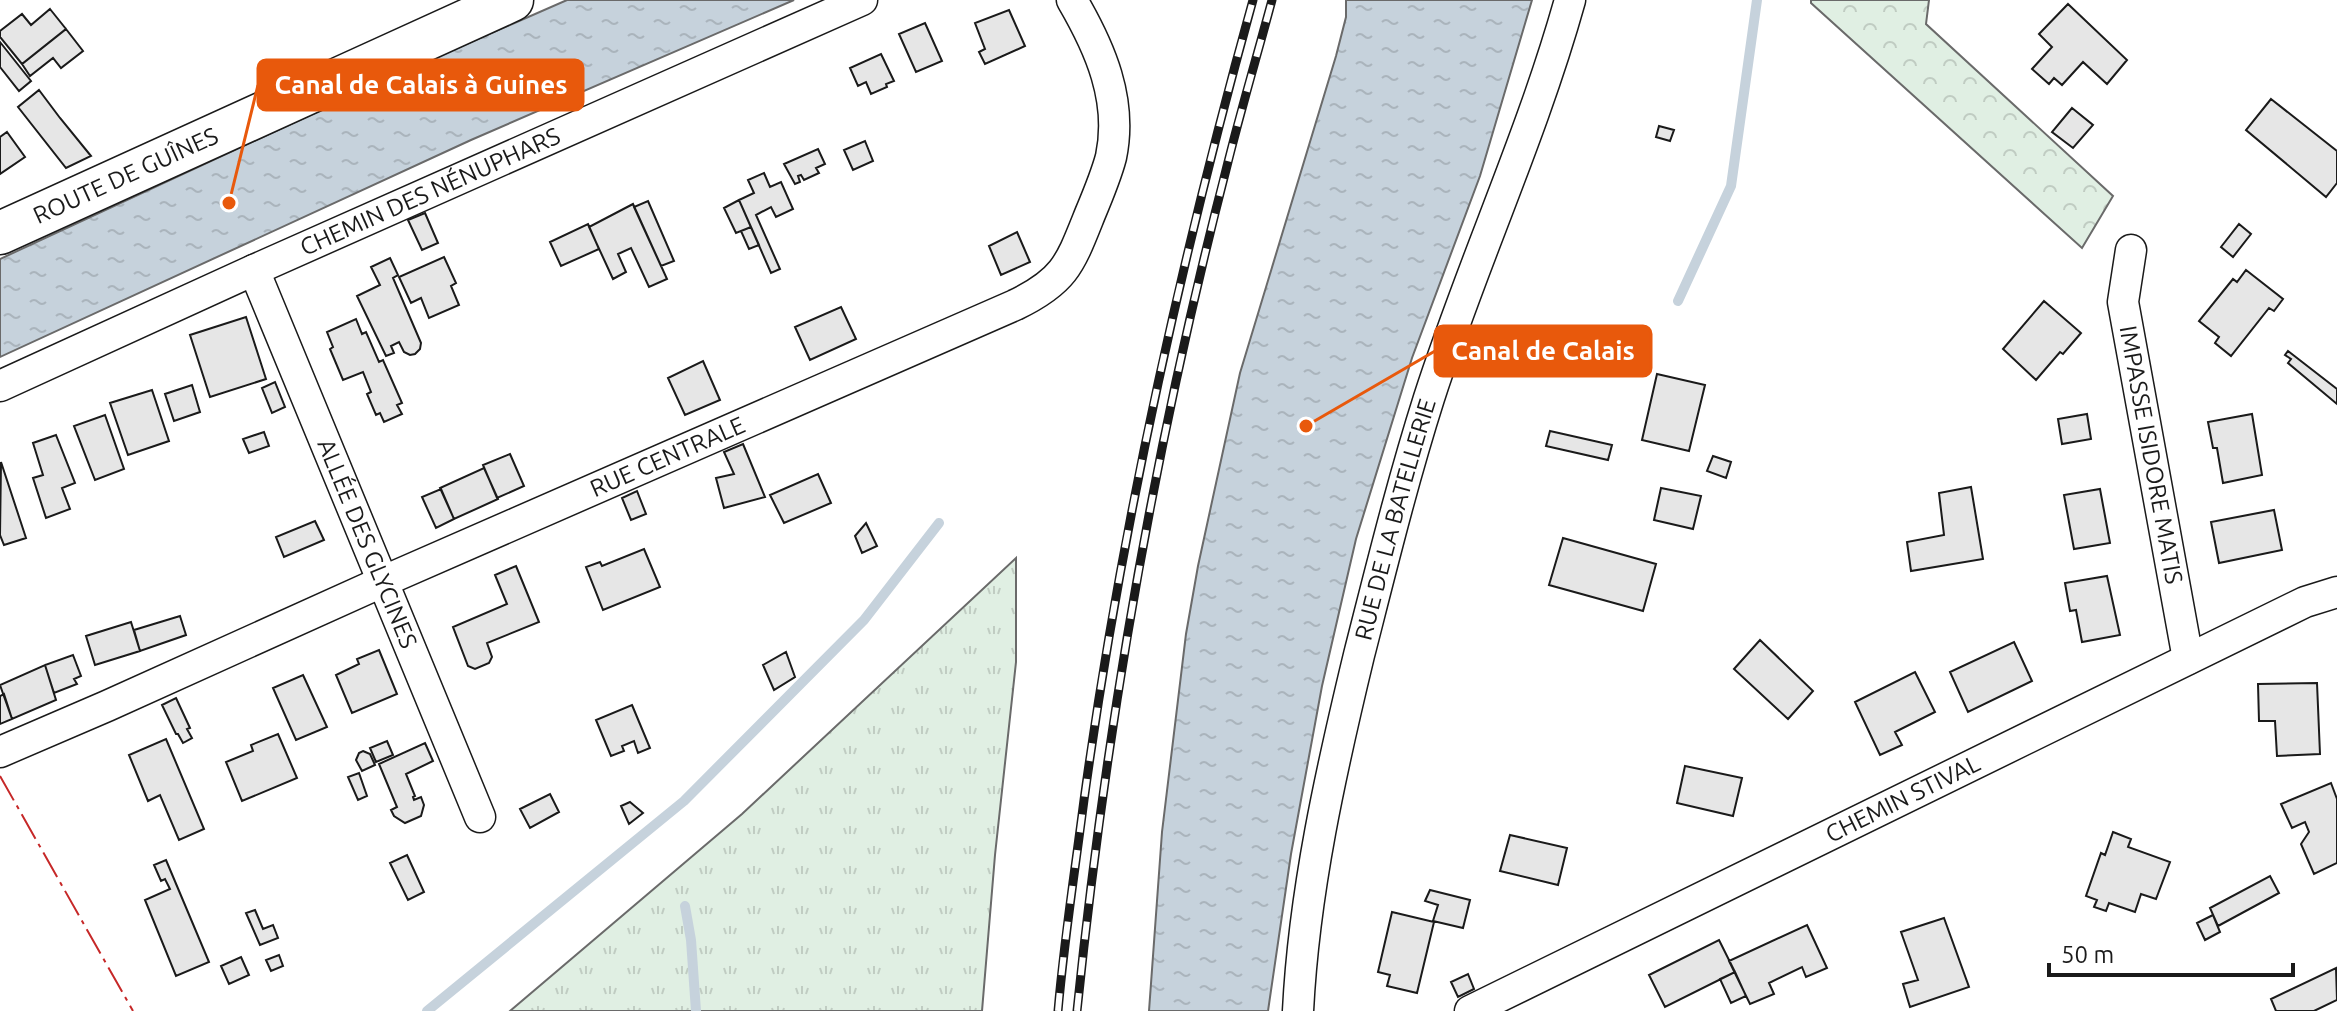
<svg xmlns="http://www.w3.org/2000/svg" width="2337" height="1011" font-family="Ubuntu,sans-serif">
  <defs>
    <pattern id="grass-tufts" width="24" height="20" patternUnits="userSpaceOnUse" patternTransform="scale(2)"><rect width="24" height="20" fill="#e0efe3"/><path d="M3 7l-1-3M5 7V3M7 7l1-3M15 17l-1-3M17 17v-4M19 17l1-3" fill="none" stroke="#c0ccc2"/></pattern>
    <pattern id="park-crowns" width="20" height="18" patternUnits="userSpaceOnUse" patternTransform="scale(2)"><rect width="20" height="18" fill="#e0efe3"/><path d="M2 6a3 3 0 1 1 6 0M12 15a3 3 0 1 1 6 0" fill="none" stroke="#c0ccc2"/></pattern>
    <pattern id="water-ripples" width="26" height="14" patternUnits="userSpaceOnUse" patternTransform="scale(2)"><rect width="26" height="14" fill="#c6d2dc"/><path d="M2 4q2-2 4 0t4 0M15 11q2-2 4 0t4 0" fill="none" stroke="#aab4bc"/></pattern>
  </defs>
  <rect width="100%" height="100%" fill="#fff"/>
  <path fill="url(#grass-tufts)" stroke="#6a6a6a" stroke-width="2" d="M1016,558V662L995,855L982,1011H510L742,814Z"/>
  <path fill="url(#park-crowns)" stroke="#6a6a6a" stroke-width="2" d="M1811,0H1929L1926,24L2113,196L2082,248L1811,3Z"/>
  <path fill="url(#water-ripples)" stroke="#6a6a6a" stroke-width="2" d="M567,0H794L471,140L0,357V259L416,66Z
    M1346,0H1532L1480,176L1412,358L1356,539L1322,686L1291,854L1268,1011H1149L1162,832L1186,634L1198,566L1240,373L1336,56L1346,17Z"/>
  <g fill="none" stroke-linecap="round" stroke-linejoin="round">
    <path stroke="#c6d2dc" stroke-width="10" d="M1678,301L1731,186L1757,0
      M685,906L691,940L696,1011
      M427,1011L684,801L864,620L939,523"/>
  </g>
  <path fill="#e6e6e6" stroke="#1a1a1a" stroke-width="2" d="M2068,4L2127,60L2107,84L2083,62L2062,85L2054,78L2049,84L2032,69L2052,47L2039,34Z
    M50,9L66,29L22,64L0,37V31L22,14L31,25Z
    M1009,10L1025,46L985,64L979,52L985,49L975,23Z
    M925,23L942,61L916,72L899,34Z
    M66,29L83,51L61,68L53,58L30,76L22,64Z
    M0,42L31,81L19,91L0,67Z
    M881,54L894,81L886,84L887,87L871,94L866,82L858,86L850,68Z
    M39,90L60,118L91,156L66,168L18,107Z
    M2271,99L2337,151V183L2326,197L2246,130Z
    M2072,108L2093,125L2073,148L2052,132Z
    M1659,126L1674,130L1670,141L1656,137Z
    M7,132L25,157L0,174V137Z
    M865,141L873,161L853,170L844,150Z
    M818,149L825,164L816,168L819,173L804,180L801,175L798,176L800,182L795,184L784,164Z
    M764,173L770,187L781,182L793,209L776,217L771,207L756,215L780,269L771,273L739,200L754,193L748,180Z
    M739,200L751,227L736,233L724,208Z
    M648,201L674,261L661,266L634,207Z
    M633,204L667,279L649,287L631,248L618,254L626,272L613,279L589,227Z
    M425,213L438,243L422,250L408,220Z
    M588,224L599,249L561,266L550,242Z
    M2239,224L2251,234L2233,257L2221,247Z
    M751,227L759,245L749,249L741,231Z
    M1017,232L1030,262L1001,275L989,246Z
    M444,257L456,283L451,286L459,305L429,318L421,298L411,303L399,277Z
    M390,258L398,275L393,278L421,343L420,349L415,354L410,355L404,352L399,342L391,346L394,353L386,356L357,296L380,285L371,267Z
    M2246,270L2283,299L2274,311L2269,308L2231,356L2215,343L2219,337L2199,321L2233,279L2237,282Z
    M2044,301L2081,333L2063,354L2060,352L2036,380L2003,349Z
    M841,307L856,339L810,360L795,327Z
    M246,317L266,379L210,397L190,335Z
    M356,319L362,334L366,332L379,362L383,360L402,403L397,405L402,414L384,422L380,413L376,415L367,394L371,392L363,372L343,380L330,349L333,347L327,332Z
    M2288,351L2337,389V404L2288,363L2291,359L2285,355Z
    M703,361L720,400L685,415L668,378Z
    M1657,374L1705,385L1689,451L1642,440Z
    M275,382L285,407L272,413L262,388Z
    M192,385L200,412L174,421L165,394Z
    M152,390L169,441L128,455L110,403Z
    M2087,414L2091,439L2062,444L2058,419Z
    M2252,414L2262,475L2223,483L2217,448H2213L2208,422Z
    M105,415L124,469L95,480L74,426Z
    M1550,431L1612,445L1608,460L1546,446Z
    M264,432L269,446L249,453L243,439Z
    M56,435L75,483L62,488L70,509L46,518L33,478L43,475L33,443Z
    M743,444L765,497L724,508L716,478L734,474L724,452Z
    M510,454L524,486L497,498L483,465Z
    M1713,456L1731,462L1726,478L1707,471Z
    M1,462L26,538L4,545L0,535Z
    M484,468L498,499L454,519L440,488Z
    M818,474L831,503L784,523L770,495Z
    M1971,487L1983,559L1911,571L1907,542L1944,535L1939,493Z
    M1661,488L1701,496L1693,529L1654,520Z
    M441,489L454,519L436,528L422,497Z
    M2100,489L2110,543L2074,549L2064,495Z
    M637,491L646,514L631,520L622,498Z
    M2274,510L2282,550L2219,563L2211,522Z
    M315,521L324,540L284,557L276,537Z
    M866,523L877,546L862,553L855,536Z
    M1563,538L1656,564L1643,611L1549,585Z
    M644,549L660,587L603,610L586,567L600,562L602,566Z
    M516,566L539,622L487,643L492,657L489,663L475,669L468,666L453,627L507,604L495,575Z
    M2107,576L2120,635L2082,642L2076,610L2070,611L2065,583Z
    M180,616L186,635L140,651L134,630Z
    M131,622L140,651L95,665L86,636Z
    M1760,640L1813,691L1788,719L1734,669Z
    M2014,642L2032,681L1968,712L1950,672Z
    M379,650L397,694L352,713L336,675L359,664L357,659Z
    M786,652L795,677L774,690L763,665Z
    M73,655L81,676L74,679L77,684L54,693L45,665Z
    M45,665L56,700L12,719L0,685Z
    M1915,672L1935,712L1895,732L1902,745L1880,755L1855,702Z
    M303,675L327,727L296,740L273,688Z
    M2317,683L2320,754L2277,756L2275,721H2259L2258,684Z
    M4,694L12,719L0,724V696Z
    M176,698L190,728L187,729L192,738L183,743L178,734H176L162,705Z
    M632,705L650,748L638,753L634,741L622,746L624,751L611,756L596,720Z
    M278,734L297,778L242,801L226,762L253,751L251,745Z
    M166,739L204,829L179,840L160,795L148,801L129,755Z
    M387,741L393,755L376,762L370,748Z
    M425,743L433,761L406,774L415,796L413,797L414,800L421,797L424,805L421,816L405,823L394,816L391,810L397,807L379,764Z
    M363,751L370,754L375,765L362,771L356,760L359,753Z
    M1685,766L1742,778L1733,816L1677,803Z
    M359,773L367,796L358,800L348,777Z
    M2331,783L2337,799V863L2314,874L2301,844L2309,832L2305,822L2292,828L2281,804Z
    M550,794L559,812L530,828L520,809Z
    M630,802L643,813L629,824L621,806Z
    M2113,832L2131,839L2128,847L2170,862L2156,899L2141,894L2135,912L2109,903L2106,911L2094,907L2097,900L2086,896L2101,853L2105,855Z
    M1510,835L1567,848L1558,885L1500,871Z
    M407,855L424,892L408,900L390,863Z
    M166,860L209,962L176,976L145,900L170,889L165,879L161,881L154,865Z
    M2270,876L2279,893L2218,926L2210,908Z
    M1430,890L1470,900L1463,928L1433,921L1438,905L1425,901Z
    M255,910L263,929L273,925L278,938L260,945L246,913Z
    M1392,912L1434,922L1417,993L1387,986L1390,975L1378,972Z
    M2213,915L2220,932L2205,940L2197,923Z
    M1944,918L1969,987L1910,1007L1903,984L1918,980L1901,932Z
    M1807,925L1827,968L1806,977L1802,967L1769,983L1774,994L1750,1004L1729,961Z
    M1719,940L1735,972L1665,1007L1649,975Z
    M279,955L283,966L271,971L266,960Z
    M241,957L249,975L229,984L221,966Z
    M2336,968L2337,1000L2314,1011H2276L2271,999Z
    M1735,972L1746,996L1731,1003L1720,979Z
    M1468,974L1474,989L1458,997L1451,982Z"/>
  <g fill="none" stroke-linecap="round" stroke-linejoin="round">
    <g stroke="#1a1a1a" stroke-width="33">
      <g id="minor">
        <path id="s1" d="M2131,250L2123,302L2188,659"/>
        <path id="s2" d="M254,270L480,817"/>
        <path id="s3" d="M0,386L254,270L862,0"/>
        <path id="s4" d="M0,752L107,706L384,581L1015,305C1065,281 1070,264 1090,214C1098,195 1106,176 1111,157C1123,100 1100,48 1072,0"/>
        <path id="s5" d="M1298,1011C1304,891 1331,771 1359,655C1381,569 1402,483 1429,398C1472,264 1532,136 1570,0"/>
        <path id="s6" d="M1470,1011L2305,602L2337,592"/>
      </g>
    </g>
    <g stroke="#1a1a1a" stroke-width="45">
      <g id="secondary">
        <path id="s7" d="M0,233L512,0"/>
      </g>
    </g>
    <use href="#minor" stroke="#fff" stroke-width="30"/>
    <use href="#secondary" stroke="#fff" stroke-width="42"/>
    <g stroke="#1a1a1a" stroke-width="9">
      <path id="rail" d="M1058,1011C1064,941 1075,870 1084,800C1121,530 1180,263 1253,0
        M1077,1011C1106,728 1155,445 1226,170C1240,113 1257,56 1272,0"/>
    </g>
    <use href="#rail" stroke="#fff" stroke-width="6" stroke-dasharray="18" stroke-linecap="butt"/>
    <path stroke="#c62828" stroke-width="2" stroke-dasharray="28 6 4 6" stroke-linecap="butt" d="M0,776L133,1011"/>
  </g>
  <g text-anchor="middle" stroke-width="6" stroke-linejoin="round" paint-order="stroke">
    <g font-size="24" fill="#1a1a1a" stroke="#fff">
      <text dy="8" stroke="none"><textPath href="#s7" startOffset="138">ROUTE DE GUÎNES</textPath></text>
      <text dy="8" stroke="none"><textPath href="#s3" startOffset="472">CHEMIN DES NÉNUPHARS</textPath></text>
      <text dy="8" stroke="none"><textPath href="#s1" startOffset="208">IMPASSE ISIDORE MATIS</textPath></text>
      <text dy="8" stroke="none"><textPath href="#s4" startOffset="730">RUE CENTRALE</textPath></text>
      <text dy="8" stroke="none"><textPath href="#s5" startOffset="502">RUE DE LA BATELLERIE</textPath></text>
      <text dy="8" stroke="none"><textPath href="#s2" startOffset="296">ALLÉE DES GLYCINES</textPath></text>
      <text dy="8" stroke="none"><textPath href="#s6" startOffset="482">CHEMIN STIVAL</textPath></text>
    </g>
  </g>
  <path fill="none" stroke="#e8590c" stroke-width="3" d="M229 203L258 85M1306 426L1435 351"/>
  <g fill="#e8590c" stroke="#fff" stroke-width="3">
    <circle cx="229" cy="203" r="8"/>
    <circle cx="1306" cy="426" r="8"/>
  </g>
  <g fill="#e8590c" stroke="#e8590c" stroke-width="3">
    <rect x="258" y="60" width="325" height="50" rx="8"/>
    <rect x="1435" y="326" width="216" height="50" rx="8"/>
  </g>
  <g font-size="26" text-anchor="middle" font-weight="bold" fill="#fff">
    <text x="421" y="94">Canal de Calais à Guines</text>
    <text x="1543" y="360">Canal de Calais</text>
  </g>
  <path d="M2049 963v12h244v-12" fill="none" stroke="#1a1a1a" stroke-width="4"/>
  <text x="2061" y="963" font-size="24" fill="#1a1a1a" stroke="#ffffff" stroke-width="6" paint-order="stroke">50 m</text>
</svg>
